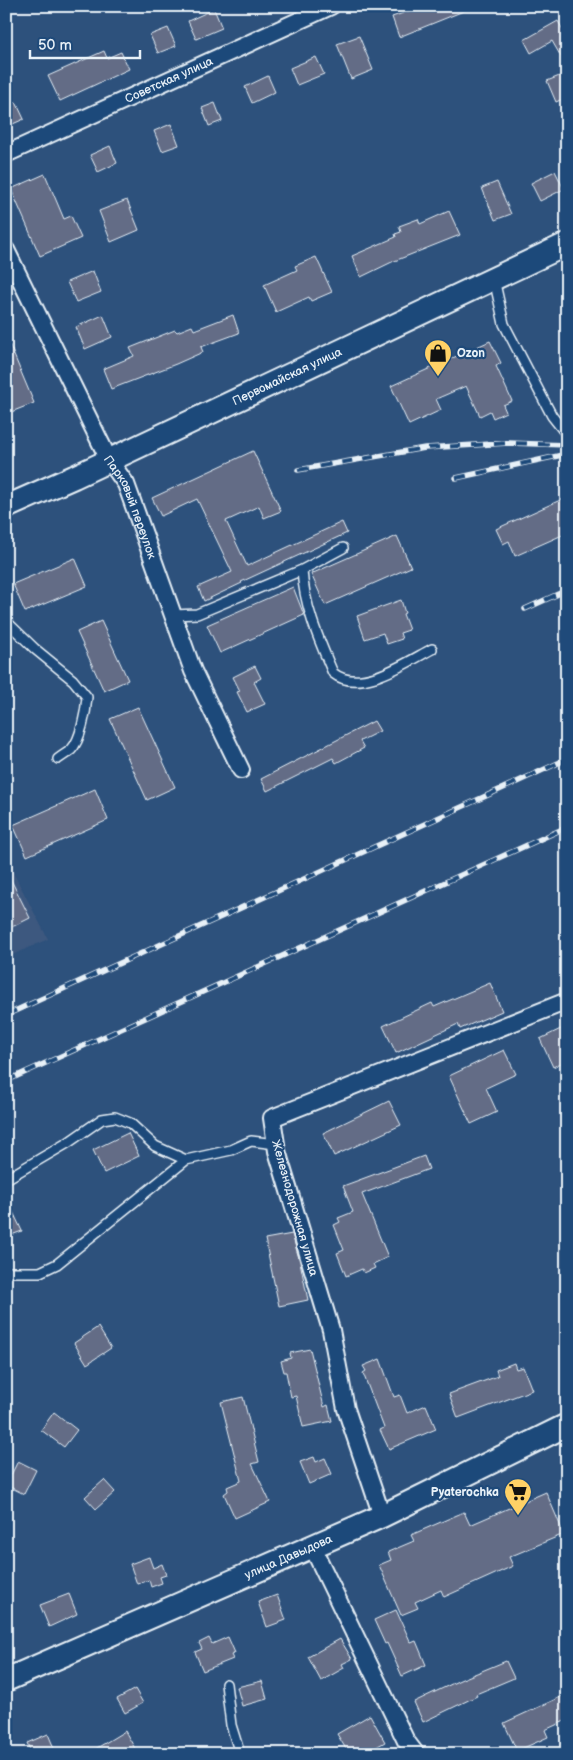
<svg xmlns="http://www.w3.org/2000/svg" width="573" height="1760" font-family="'Balsamiq Sans',sans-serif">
  <rect width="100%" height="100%" fill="#2d517c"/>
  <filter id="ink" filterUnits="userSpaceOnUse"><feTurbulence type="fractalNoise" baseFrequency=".02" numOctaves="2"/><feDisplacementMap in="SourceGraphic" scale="10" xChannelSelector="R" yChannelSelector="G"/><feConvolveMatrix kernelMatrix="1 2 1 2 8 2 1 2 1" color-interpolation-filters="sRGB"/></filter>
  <g filter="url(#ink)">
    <path fill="#3e597f" d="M6,859L48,939L6,958Z"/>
    <path fill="#646c86" stroke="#e8f1f8" d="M423,6H476L399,37L392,17Z
      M214,9L222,28L196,39L188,21Z
      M558,21L567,37V67L552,41L531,53L524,40Z
      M168,28L176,46L158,53L150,35Z
      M359,36L373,70L351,79L337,44Z
      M104,51L107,58L121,52L129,69L60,101L48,76Z
      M316,57L324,74L297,85L290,68Z
      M567,73V97L556,102L547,81Z
      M268,76L275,92L252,103L245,87Z
      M16,102L24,119L6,127V106Z
      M215,103L222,121L209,126L202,108Z
      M171,124L179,145L162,151L154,131Z
      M110,146L117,163L98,172L90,155Z
      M555,171L564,189L540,201L531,183Z
      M45,174L64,219L71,216L81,238L40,256L11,189Z
      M497,182L511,214L495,220L482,188Z
      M127,200L139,230L111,242L99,211Z
      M449,211L460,235L392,262L361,277L352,256L396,237L395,234L401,232L399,226L418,219L420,224Z
      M316,257L332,292L311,301L309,297L276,312L264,285L297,270L295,266Z
      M93,271L101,292L76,302L67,282Z
      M103,315L112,337L85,349L76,327Z
      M233,315L239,333L201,347L203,352L176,364L111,389L103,369L134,356L130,348L175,330L177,332L192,326L194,330Z
      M6,336L34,403L6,414Z
      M490,341L501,363L496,366L512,401L503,405L506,412L493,418L490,411L480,416L466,386L436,399L441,410L409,425L391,386Z
      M253,451L281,511L264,518L259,506L226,521L247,566L342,522L347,533L241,582L242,583L204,601L198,587L232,572L197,499L161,516L152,498Z
      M567,497V533L515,556L509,541L503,544L496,529Z
      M397,536L411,567L325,605L311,574Z
      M75,558L87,586L25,612L13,584Z
      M293,587L304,615L220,653L207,625Z
      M401,600L405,613L403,614L409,630L400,633L402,639L387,644L383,633L365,639L357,616Z
      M101,621L128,680L104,691L77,632Z
      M255,666L261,678L254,682L265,704L247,712L237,692L240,691L233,677Z
      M138,707L175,787L147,800L110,719Z
      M374,721L380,731L360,741L364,748L336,763L333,758L267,791L261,779Z
      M95,789L108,820L27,856L13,825Z
      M6,870L30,918L6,930Z
      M490,983L502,1011L460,1029L458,1024L396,1053L383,1026L432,1003L434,1007Z
      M567,1026V1060L553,1067L540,1039Z
      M504,1050L516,1074L486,1088L497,1112L471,1124L449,1076Z
      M389,1101L401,1125L334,1156L323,1133Z
      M128,1133L139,1156L104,1173L93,1150Z
      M424,1156L429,1169L362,1194L388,1257L373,1264L375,1268L364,1273L362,1269L346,1276L337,1253L344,1250L334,1225L340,1222L338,1218L353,1212L343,1186Z
      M6,1197L22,1231L6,1237Z
      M292,1234L300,1262L308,1300L279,1306L265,1239Z
      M98,1327L111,1348L87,1364L74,1343Z
      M310,1349L324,1407L328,1405L332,1421L303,1427L296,1396L291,1397L286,1372H284L281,1361L291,1358L290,1353Z
      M380,1359L394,1397L400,1395L407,1413L426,1405L436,1429L389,1449L380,1430L384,1428L363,1373L366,1371L363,1366Z
      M514,1363L516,1369L523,1367L532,1390L458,1418L449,1394L498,1376L496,1370Z
      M243,1397L259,1462L252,1464L270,1502L235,1518L224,1494L228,1491L227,1487L241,1481L221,1402Z
      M54,1412L77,1430L64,1447L41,1430Z
      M314,1457L316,1462L325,1458L332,1474L309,1484L300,1462Z
      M18,1461L36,1470L24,1494L6,1485Z
      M104,1480L115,1492L96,1509L85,1497Z
      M546,1492L564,1534L509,1557L513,1566L444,1597L441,1590L415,1602L418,1608L401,1615L379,1565L391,1560L388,1552L414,1541L411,1535L464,1512L470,1525Z
      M149,1557L153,1568L162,1564L166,1575L160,1577L162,1583L151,1587L149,1580L137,1584L130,1564Z
      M69,1594L77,1614L49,1627L40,1605Z
      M277,1595L286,1620L267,1627L258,1602Z
      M396,1610L411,1643L416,1641L426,1665L402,1676L387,1643L385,1644L374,1620Z
      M228,1637L235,1653L231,1655L233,1659L203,1671L195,1652L202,1649L199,1643L209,1638L212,1644Z
      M340,1639L352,1659L342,1664L344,1668L321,1681L308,1657Z
      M506,1661L514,1678L476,1694L477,1696L423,1722L414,1702L460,1680Z
      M262,1681L267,1699L242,1706L237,1687Z
      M135,1689L143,1703L125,1713L117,1699Z
      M567,1694V1720L545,1730L548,1737L517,1751L504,1723Z
      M370,1715L385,1742L364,1754H349L337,1734Z
      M125,1731L138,1754H87Z
      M48,1734L54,1748L40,1754H32L27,1743Z"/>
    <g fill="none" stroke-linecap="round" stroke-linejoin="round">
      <g stroke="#e8f1f8" stroke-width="12">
        <path id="service" d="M494,279L504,324L552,416L567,435
          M302,570C304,606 319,640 333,673C360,695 407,662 432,649
          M173,615L197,614L302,570L343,548
          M6,621L35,649L73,680L87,697C86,711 81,740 71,750C67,753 62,756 58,759
          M6,1179L69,1142L102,1119L115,1117L130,1123L155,1146L186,1160
          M6,1272H40L57,1264L186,1160L231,1150L251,1141L276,1144
          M226,1684L231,1725L240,1754"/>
      </g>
      <g stroke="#e8f1f8" stroke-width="20">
        <g id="minor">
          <path id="s1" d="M6,154L331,6"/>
          <path id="s2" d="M6,250L109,460L126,484L193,671L241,770"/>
          <path d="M382,1516L346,1409L331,1330L277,1151L272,1118L567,1001"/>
          <path d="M312,1546L406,1741L416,1754"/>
        </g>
      </g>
      <g stroke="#e8f1f8" stroke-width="26">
        <g id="secondary">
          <path id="s3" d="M6,507L74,477L567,244"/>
          <path id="s4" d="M6,1680L382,1516L567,1425"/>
        </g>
      </g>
      <use href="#service" stroke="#1f4a7a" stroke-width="9"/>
      <use href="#minor" stroke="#1f4a7a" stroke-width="16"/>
      <use href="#secondary" stroke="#1f4a7a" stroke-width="22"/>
      <g stroke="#e8f1f8" stroke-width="5.5">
        <path id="rail" d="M298,470L425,448L509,443L567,445
          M456,478L567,454
          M525,609L567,590
          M6,1015L567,759
          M6,1081L567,827"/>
      </g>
      <use href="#rail" stroke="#1f4a7a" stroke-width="4" stroke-dasharray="11" stroke-linecap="butt"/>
    </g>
  </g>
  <defs>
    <g id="shop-pin" transform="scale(1.4375)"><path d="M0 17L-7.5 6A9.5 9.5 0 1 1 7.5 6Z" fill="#ffd166" stroke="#1f4a7a"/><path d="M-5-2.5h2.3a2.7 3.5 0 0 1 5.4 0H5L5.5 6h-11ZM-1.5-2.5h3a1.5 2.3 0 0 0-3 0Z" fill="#111"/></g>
    <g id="supermarket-pin" transform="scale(1.4375)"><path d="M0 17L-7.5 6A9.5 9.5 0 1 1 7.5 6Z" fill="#ffd166" stroke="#1f4a7a"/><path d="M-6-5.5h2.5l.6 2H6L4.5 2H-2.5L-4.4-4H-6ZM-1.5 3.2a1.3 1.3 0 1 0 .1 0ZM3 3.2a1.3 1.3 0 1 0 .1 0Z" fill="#111"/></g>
  </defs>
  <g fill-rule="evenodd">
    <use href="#shop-pin" x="438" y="353"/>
    <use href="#supermarket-pin" x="518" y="1492"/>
  </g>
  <g text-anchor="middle" stroke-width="4.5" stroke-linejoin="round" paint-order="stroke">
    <g font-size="12" fill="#e8f1f8" stroke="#1f4a7a">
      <text dy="4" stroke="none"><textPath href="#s1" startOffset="179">Советская улица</textPath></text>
      <text dy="4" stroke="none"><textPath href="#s3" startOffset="310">Первомайская улица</textPath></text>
      <text dy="4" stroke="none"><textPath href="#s2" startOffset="286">Парковый переулок</textPath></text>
      <text transform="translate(295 1208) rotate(74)" y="4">Железнодорожная улица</text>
      <text dy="4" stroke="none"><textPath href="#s4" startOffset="308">улица Давыдова</textPath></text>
    </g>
    <g font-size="12" font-weight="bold" fill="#e8f1f8" stroke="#1f4a7a" text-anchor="start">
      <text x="457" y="357">Ozon</text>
      <text x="499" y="1496" text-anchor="end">Pyaterochka</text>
    </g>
  </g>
  <rect width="573" height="1760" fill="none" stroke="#1f4a7a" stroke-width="25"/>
  <rect x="12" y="12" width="548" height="1735" fill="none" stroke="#e8f1f8" stroke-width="2" filter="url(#ink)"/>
  <path d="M30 50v8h110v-8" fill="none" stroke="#e8f1f8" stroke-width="2.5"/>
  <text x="38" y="50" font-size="15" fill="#e8f1f8" stroke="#1f4a7a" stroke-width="4" paint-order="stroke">50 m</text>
</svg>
